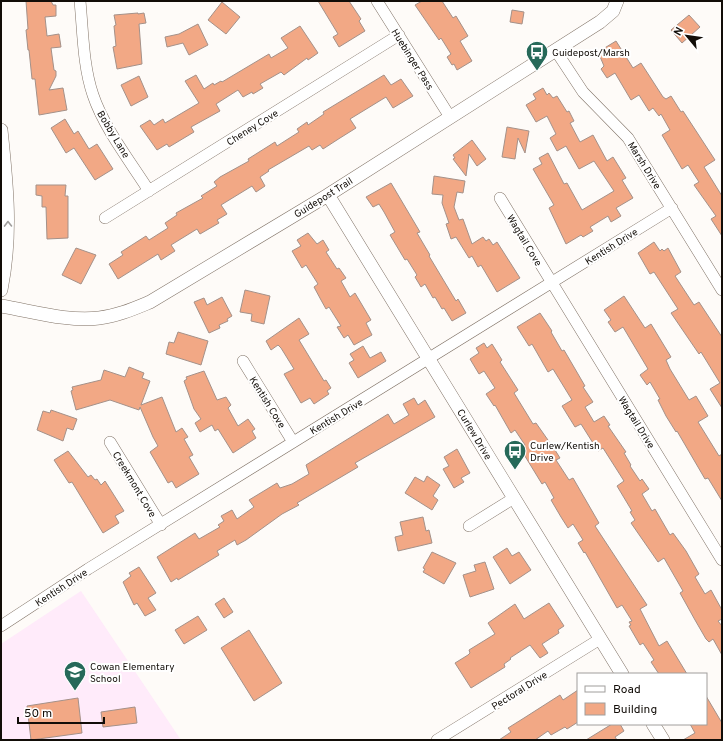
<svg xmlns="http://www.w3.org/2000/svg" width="723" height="741" font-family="Overpass,sans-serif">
  <rect width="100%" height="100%" fill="#fefbf8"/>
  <path fill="#ffebfa" d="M81,591L181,740H1V644Z"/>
  <path fill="#f2a885" stroke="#a49189" d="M26,1H51L53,5H56V16L45,17L47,36L59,34L61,47L51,48L54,70L56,71V76L49,90L63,88L67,110L39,115L35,79H32L29,50H28L26,30L28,29Z
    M318,1H349L361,19L359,21L365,31L339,47L333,37L338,34Z
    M422,1H442L453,18L456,16L468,36L460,41L472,61L457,70L454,64L452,65L447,57L451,54L441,38L439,40L415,5Z
    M222,2L240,17L226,34L208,20Z
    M512,10L524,12L522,24L510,22Z
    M138,13V14L144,13L146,23L139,24L142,64L117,69L113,47L116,46L114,26L116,25L114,15Z
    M689,15L700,27L682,43L671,30Z
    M198,24L208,45L189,55L183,43L167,47L165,37L179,34Z
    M300,26L318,53L308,60L307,58L284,75L281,72L260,84L263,88L253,94L252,92L243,97L238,90L216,104L220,111L191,127L194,132L169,147L167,144L157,150L140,126L150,120L154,125L163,119L165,123L199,103L185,81L196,75L204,89L213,83L214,85L221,81L222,82L269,54L271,58L288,48L281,38Z
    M616,41L633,68L641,63L663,97L666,99L671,96L681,112L683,111L715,160L704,167L722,196V236L711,219L716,216L694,185L699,182L688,165L682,169L662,135L670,130L661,114L659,116L653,108L649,111L639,95L631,100L615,73L607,78L601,69L604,66L598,52Z
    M384,75L391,85L401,79L413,96L393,108L386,97L350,119L356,128L340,138L323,149L320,145L312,150L309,146L268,170L269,171L260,177L265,186L256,192L252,186L221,205L227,214L217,220L219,223L200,234L197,229L171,245L175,251L161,260L158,254L118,279L109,264L123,255L121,252L146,236L149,240L168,228L165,223L177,215L176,213L203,198L201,196L217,186L214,182L220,177L249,161L248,159L275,142L277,146L299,132L297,129L307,122L308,125L324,114L323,112Z
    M139,76L148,97L131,106L121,85Z
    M543,88L547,95L549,93L553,98L557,96L567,112L569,111L574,121L570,123L580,142L593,135L607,161L613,157L626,178L622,180L633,198L616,208L621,216L611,222L608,216L590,227L593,231L583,237L581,235L566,244L549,208L554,205L533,169L542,164L539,158L548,153L564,184L567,183L582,210L614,191L594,161L579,169L566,146L557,151L550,138L556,134L547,116L536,122L526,105L536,99L533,94Z
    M65,119L74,134L78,131L89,149L97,144L113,169L95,180L74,148L66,153L51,128Z
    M507,127L529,131L525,153L518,138L515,159L502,157Z
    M472,140L486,159L477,166L469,154L466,176L453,159L455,158L453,155Z
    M434,176L465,181L463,193L457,192L454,207L459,220L463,219L472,244L483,237L486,241L489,239L493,245L497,242L520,278L497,292L481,265L478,267L472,256L469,258L456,237L451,239L446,224L449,223L442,203L443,195L432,194Z
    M391,183L420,232L417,233L430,255L429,256L456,301L458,299L466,313L452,321L444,308L442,309L435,297L433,298L425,284L421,287L415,277L417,275L407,259L405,260L390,235L395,232L384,212L379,204L373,207L366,197Z
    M36,185H66L65,196H68V238L47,239L46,207H42V196L36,195Z
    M308,233L317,244L323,240L329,250L326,252L337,269L339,268L346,278L341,281L350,297L355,293L371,320L366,323L372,335L354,345L348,335L344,338L337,327L341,326L329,307L326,309L321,300L314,287L318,284L306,265L302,268L292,251L301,246L297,240Z
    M654,242L660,251L662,249L664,251L668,248L681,272L675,276L694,305L699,302L722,337V408L710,389L720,383L701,352L699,354L671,313L678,309L654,272L650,274L638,253Z
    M76,248L96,255L81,284L62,275Z
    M245,290L270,296L264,324L251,321L252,314L240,312Z
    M624,296L645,328L651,324L671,357L666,360L670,369L689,400L696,396L708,416L698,422L719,456L722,454V501L708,478L705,479L677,431L676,432L666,416L658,400L660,399L650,382L647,385L640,375L648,369L623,327L615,332L608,322L611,320L604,310Z
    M222,297L232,316L227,319L228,321L219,325L220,328L209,333L194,302L204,298L207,305Z
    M540,313L552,331L551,332L562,351L564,350L585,386L583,387L593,402L585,407L594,422L604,416L610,425L608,426L626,452L624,453L631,465L630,466L640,481L642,479L649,489L642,494L652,511L655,509L670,535L673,533L686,551L699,574L695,577L705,594L711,590L722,610V619L718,621L722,626V655L713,639L709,642L706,639L695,620L680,593L683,591L664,558L658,562L631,523L635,520L630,512L632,511L617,486L624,481L603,448L598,451L581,424L575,427L562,406L572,400L553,369L548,372L532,344L529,346L517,327Z
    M299,318L309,334L299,340L324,381L326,380L331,388L327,391L329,394L314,404L310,398L301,403L284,374L294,369L281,348L278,345L271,350L266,341Z
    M178,332L208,341L201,365L166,354L169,342L174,343Z
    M484,343L487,348L492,344L502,360L500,362L518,390L514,393L533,424L536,423L555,450L560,458L556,460L569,480L573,478L599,523L595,526L647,605L640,609L659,646L667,641L687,674H659L651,662L654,660L643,643L640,645L629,626L631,625L629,622L632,621L622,605L617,608L585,552L584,553L578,543L583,540L573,524L568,528L561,517L551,500L554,498L545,482L542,484L520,448L525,445L515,430L511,433L495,405L494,406L486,394L495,388L484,371L479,374L470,359L479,353L476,348Z
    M363,346L370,358L381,352L386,361L358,378L349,363L354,360L350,354Z
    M129,367L144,373L142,378L150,381L141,405L162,397L176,432L182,428L188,437L184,439L193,455L189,457L199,474L176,488L172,481L168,483L150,452L158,446L153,437L140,407L139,410L110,400L76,410L71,391L73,390L72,387L101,380L104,370L125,377Z
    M204,371L217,400L226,397L231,405L228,408L238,426L248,419L255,429L252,431L256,438L233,453L218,429L215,431L212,425L200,432L195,423L201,419L194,409L184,381L187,379L186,377Z
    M414,398L418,405L425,400L435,417L355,463L358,467L297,503L299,505L282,514L246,540L237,545L235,540L217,551L219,555L178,580L177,578L171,582L157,557L195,533L199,539L220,527L218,525L224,521L221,516L232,510L237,519L254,507L249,500L277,483L280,488L292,484L309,474L306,465L388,414L394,424L409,415L403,404Z
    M51,410L77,419L73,430L67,428L63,441L37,430L43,411L50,413Z
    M457,449L470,473L461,478L464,482L454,488L443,469L449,466L444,457Z
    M68,451L88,477L91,475L95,480L97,479L101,485L105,481L124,511L115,516L119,523L103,533L72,482L69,483L54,460Z
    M427,476L440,485L433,496L438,500L432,510L405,493L415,477L424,482Z
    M423,517L426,531L429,530L432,543L398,551L395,537L403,535L400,522Z
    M507,548L512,556L519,552L531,570L510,584L493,557Z
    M432,552L456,563L444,584L423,572L425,569L423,568Z
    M485,562L494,589L470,597L463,575L476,571L474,565Z
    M139,567L156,593L148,598L156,610L145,616L137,603L134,605L123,582L131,576L129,573Z
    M224,598L233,612L224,618L215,604Z
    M549,603L564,626L558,630L559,633L542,644L548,653L540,658L530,645L510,658L511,659L504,664L505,667L471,688L455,663L468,655L470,653L469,650L495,634L488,623L515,604L524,619Z
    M198,616L207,630L184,644L175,630Z
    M249,630L282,683L254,701L221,648Z
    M578,690V722L567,729L565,727L551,735L548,731L535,740H499L511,732L508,728L524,718L560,695L563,700Z
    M706,696L722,723V740H683L695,733L690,724H706Z
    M78,698L82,733L31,740L27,706Z
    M135,707L137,723L103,727L101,712Z
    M612,724H620L624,731L615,737L617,740H586Z"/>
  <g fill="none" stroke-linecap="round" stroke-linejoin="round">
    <g stroke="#817367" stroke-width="12">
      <path id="minor" d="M80,1C83,32 83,66 93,95C104,128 130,161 149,191
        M377,1L450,117
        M556,51L583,92L628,138L722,290
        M500,198L722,560
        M105,218L399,35
        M243,361L293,442
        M110,442L161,525
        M469,526L514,498
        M1,626L88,569L672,208
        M437,740L600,639"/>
    </g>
    <g stroke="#817367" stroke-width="14">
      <path id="tertiary" d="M1,130C7,186 12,235 1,290
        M328,195L622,674
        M1,306C32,311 68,322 99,318C117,316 133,309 150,302L328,195L600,22L613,11L617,1
        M653,724L663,740"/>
    </g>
    <use href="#minor" stroke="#fff" stroke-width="11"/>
    <use href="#tertiary" stroke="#fff" stroke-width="13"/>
  </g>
  <defs><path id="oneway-chevron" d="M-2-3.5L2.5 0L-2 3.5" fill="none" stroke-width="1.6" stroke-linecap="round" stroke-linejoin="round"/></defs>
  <use stroke="#a09e9c" href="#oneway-chevron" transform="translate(8 224) rotate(-91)"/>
  <defs>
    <g id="bus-pin" transform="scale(1.15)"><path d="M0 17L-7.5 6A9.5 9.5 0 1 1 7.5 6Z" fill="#266959" stroke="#fff"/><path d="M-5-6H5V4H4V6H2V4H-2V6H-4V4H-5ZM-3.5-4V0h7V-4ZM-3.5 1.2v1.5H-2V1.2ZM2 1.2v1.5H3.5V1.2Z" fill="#fff"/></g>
    <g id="school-pin" transform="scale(1.15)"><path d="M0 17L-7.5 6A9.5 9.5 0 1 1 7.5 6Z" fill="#266959" stroke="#fff"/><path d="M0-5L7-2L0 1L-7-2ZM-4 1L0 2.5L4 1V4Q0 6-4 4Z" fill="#fff"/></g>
  </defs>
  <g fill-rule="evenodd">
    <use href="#bus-pin" x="537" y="52"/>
    <use href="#bus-pin" x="515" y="451"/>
    <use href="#school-pin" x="75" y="672"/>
  </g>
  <g text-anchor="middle" stroke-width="4" stroke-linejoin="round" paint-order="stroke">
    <g font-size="10" fill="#120d08" stroke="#fff" text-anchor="start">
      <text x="552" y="56">Guidepost/Marsh</text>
      <text x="530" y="449">Curlew/Kentish<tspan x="530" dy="12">Drive</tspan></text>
      <text x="90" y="670">Cowan Elementary<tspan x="90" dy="12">School</tspan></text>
    </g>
    <g font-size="10" fill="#120d08" stroke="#fff">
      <text transform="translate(413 59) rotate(58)" y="4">Huebinger Pass</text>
      <text transform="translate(252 127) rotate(-32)" y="4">Cheney Cove</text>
      <text transform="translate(114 134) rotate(59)" y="4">Bobby Lane</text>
      <text transform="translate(645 165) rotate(58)" y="4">Marsh Drive</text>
      <text transform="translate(323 197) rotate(-32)" y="4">Guidepost Trail</text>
      <text transform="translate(525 240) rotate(59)" y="4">Wagtail Cove</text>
      <text transform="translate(611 246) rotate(-32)" y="4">Kentish Drive</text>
      <text transform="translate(268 402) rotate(58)" y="4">Kentish Cove</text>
      <text transform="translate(336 416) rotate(-31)" y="4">Kentish Drive</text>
      <text transform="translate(637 422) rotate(58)" y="4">Wagtail Drive</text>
      <text transform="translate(475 434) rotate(59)" y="4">Curlew Drive</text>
      <text transform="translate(135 484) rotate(59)" y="4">Creekmont Cove</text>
      <text transform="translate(61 587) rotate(-33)" y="4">Kentish Drive</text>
      <text transform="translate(519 690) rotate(-32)" y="4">Pectoral Drive</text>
    </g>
  </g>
  <rect width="723" height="741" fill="none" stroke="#120d08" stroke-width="4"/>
  <rect x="577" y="673" width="130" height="52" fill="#ffffff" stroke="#a09e9c"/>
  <rect x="585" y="686" width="20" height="6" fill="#ffffff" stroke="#a09e9c"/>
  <text x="613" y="693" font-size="12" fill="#120d08">Road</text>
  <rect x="585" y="703" width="20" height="12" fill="#f2a885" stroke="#a09e9c"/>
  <text x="613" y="713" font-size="12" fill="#120d08">Building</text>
  <g transform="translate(687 36) rotate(299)" stroke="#ffffff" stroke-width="3" paint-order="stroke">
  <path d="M0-3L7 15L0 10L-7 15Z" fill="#120d08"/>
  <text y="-6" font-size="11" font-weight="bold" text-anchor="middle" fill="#120d08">N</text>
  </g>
  <path d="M18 717v6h86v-6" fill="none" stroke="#120d08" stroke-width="2"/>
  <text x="24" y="717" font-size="12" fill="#120d08" stroke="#ffffff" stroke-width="3" paint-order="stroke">50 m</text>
</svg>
